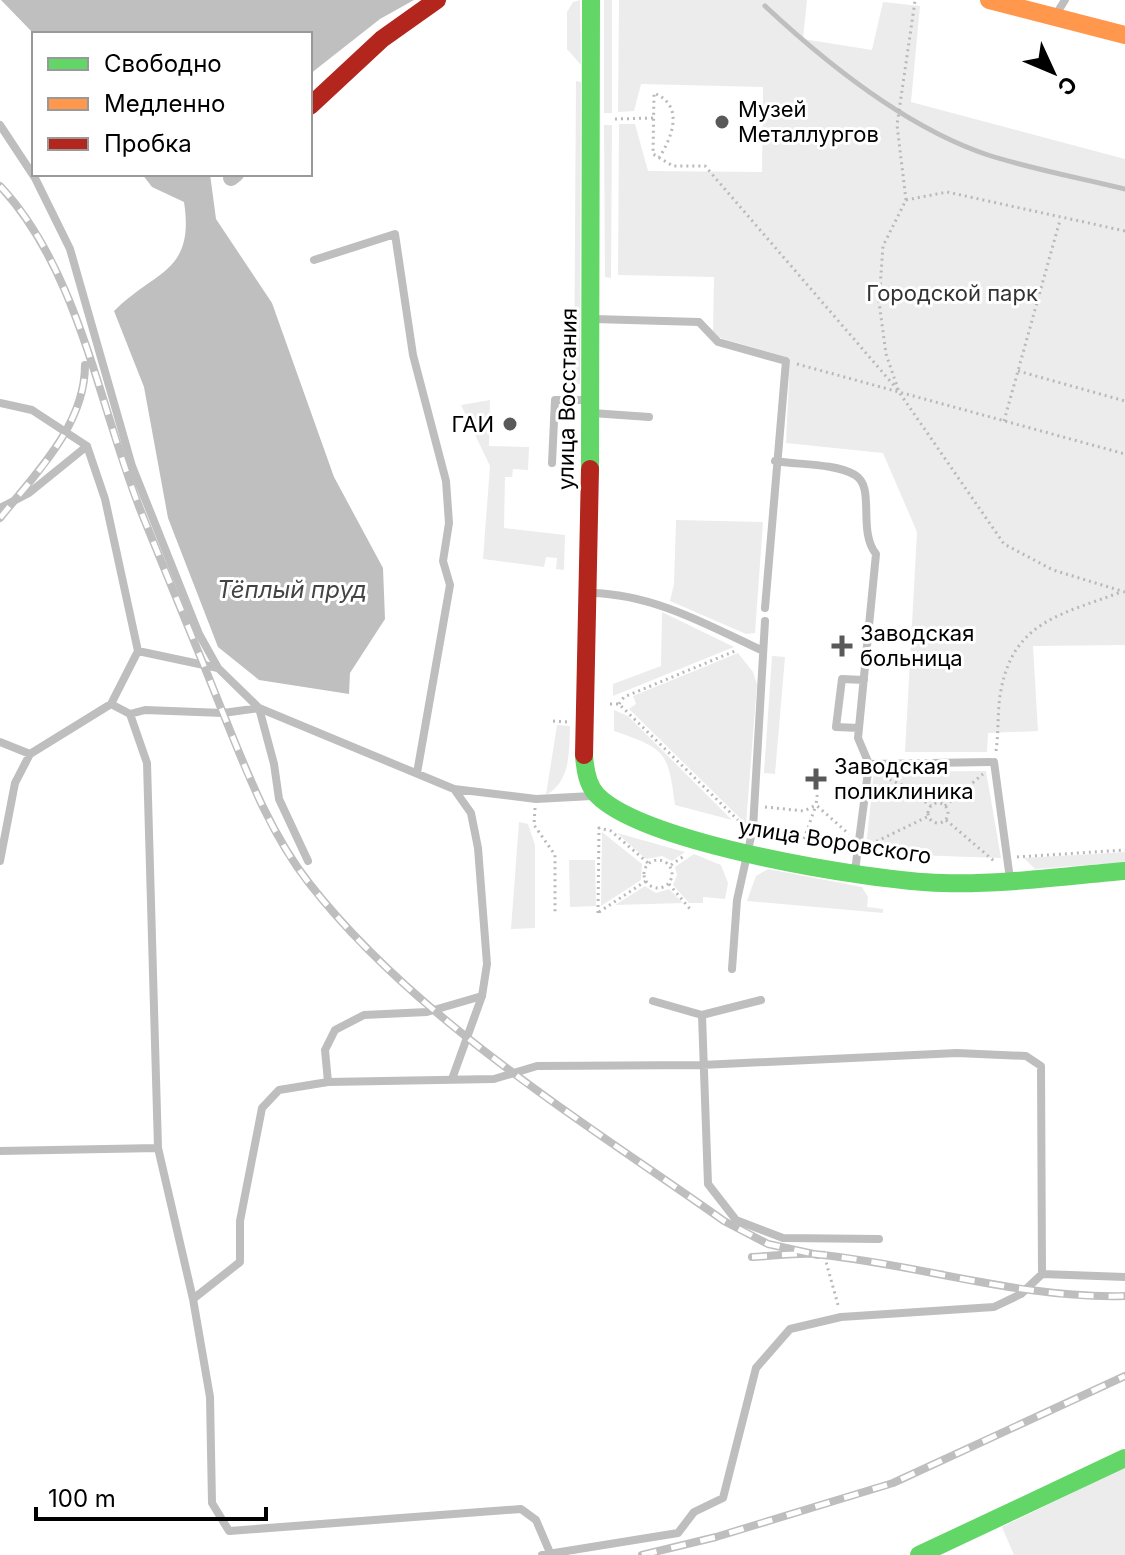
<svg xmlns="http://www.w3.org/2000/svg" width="1125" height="1555" font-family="Inter,sans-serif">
  <rect width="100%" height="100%" fill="#fff"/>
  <path fill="#ececec" d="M580,0L581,65L567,49V12L573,2Z
    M604,0H612V113H604Z
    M619,0H807L803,39L872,50L883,2L920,6L911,102L1125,159V645L1033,646L1038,731L988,733L987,752H905L917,532L883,453L786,443L790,358L713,336L714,277L618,275L619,124H635L648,171L762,172L763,87L641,84L634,111L618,112Z
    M576,81L581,82L580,384H574Z
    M604,125H612L611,278L605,277Z
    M490,400L489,446L529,447L528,470L513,469L512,477H505L504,528L565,535L564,570L556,569L557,558L546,557L544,567L483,559L490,466L461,405Z
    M676,520L763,522L755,633L746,634L670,601L674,584Z
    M662,612L734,647L613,696V684L661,666Z
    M738,653L753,672L757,684L746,824L629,709L636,704L633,696Z
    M772,656L785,657L775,774L764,773Z
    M614,710L628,716L732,820L675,805C668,751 666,749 614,731Z
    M557,725L570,726C569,752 571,781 546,795Z
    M986,771L1001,858L914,855L866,847L874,772Z
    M519,822L528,824L535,845V928L511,929Z
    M602,832L642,864L641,880L601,906Z
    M617,833L685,852L672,861L662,856L646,859Z
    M1125,852V862L1035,869L1024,858Z
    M694,854L721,865L728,883L725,899L703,897V903H689L673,885L677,875L675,867Z
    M569,860H595L596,906L570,907Z
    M768,869L862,887L868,897L867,907L883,909V913L747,901L756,876Z
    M645,886L656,893L669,889L683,903L615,905Z
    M1125,1467V1555H1014L1002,1527Z"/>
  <path fill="#bfbfbf" d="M1,0H414L380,19L310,74V34H34Z
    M142,174H210L216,219L272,303L334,477L383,568L385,619L350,673L349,694L259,680L218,647L168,518L144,387L114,311C155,270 195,273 184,202L152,187Z"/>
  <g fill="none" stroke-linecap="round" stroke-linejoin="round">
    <path stroke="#bfbfbf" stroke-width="5" d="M765,6C826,63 907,128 988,155C1032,169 1080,178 1125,189"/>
    <path stroke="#b9b9b9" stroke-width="3" stroke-dasharray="2 4" stroke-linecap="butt" d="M615,119L653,118
      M659,158C672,137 685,106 654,93L653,154L673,166H705L897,389
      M906,200L897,125L915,1
      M1125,231L947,192L906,200L883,246L879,302L886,354L899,392L1004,544L1053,570L1125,592
      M797,364L1125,454
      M1018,371L1125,401
      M1004,421L1060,220
      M610,704H619L741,823
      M619,704L624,697L735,651
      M553,721L567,722
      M996,751C999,731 997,710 1001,690C1014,620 1064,614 1121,592
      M884,777L902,785L931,806
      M818,789L816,805L849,834
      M928 813a10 10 0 1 1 20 0a10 10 0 1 1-20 0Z
      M945,806L983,774
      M765,807L804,811L816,805
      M535,808L534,825L555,855V914
      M946,820L994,861
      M804,839L816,805
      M871,844L929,816
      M1017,857L1125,850
      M644 874a14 14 0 1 1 28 0a14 14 0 1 1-28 0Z
      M671,865L684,856
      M669,884L690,909
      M599,912L646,881
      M598,913L599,828L611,831L648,863
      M823,1251L838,1305"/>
    <path stroke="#bebebe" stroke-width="8" d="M1055,16L1065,0
      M0,125L35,178L70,249L132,466L199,634L218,668
      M314,260L395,234L413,355L446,481L449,523L443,561L450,585L417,773
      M594,319L699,322L718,342L786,361L765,608
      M0,403L32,410L87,446L105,499L138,651L218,668L259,708L454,789L536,799L592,796
      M592,413L649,417
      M775,461C798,465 834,463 855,475C876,487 857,530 876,554L858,738L869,764
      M552,463L555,400H591
      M0,508L29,493L87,446
      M591,593C653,594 708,625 763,651
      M111,704L138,651
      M130,714L147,763L158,1148L193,1299L210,1397L212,1503L229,1531L521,1509L536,1520L551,1555
      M859,728L836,727L842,679L864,680
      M0,742L30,754L111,704L130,714L145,710L223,713L259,708L274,764L279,799L308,861
      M994,762L1010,879
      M0,861L15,783L30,754
      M855,871L869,764L990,762
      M732,969L737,900L753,828L765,621
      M653,1001L702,1015L761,1000
      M702,1015L708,1184L736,1220L783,1238L879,1239
      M452,1079L482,996L487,964L478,848L471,813L454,789
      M328,1082L325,1050L335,1030L364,1015L427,1012L482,996
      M0,1151L158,1148
      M193,1299L240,1262V1221L262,1108L279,1090L328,1082L494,1079L537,1066L702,1065L957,1053L1026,1056L1041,1066L1042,1274
      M542,1555L678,1533L694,1512L723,1498L756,1368L790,1329L841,1317L994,1307L1021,1294L1042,1274L1125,1277"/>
    <path stroke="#bebebe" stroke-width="16" d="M231,178L236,174"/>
    <path stroke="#63d668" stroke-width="18" d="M590,469L591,0
      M584,755C585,769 587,785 597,795C644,844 871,881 942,883C1003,885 1064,876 1125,871
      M919,1555L1125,1458"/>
    <path stroke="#ff974d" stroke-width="18" d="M989,0L1125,35"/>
    <path stroke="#b3261e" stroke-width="18" d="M310,106L382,39L437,0
      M584,755L590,469"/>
    <g stroke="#bebebe" stroke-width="8">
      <path id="rail" d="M0,186C79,270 99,407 142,514C168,578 195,643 221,708C245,767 269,832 309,883C416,1020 583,1121 724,1221L768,1244L818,1255
        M0,518C36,473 85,425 85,365
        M752,1257C773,1256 794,1253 814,1254C918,1264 1019,1299 1125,1296
        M642,1555L716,1537L893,1483L1125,1376"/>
    </g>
    <use href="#rail" stroke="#fff" stroke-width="5" stroke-dasharray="15" stroke-linecap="butt"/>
  </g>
  <g fill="#595959" stroke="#fff" stroke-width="3">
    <circle cx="722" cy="122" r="8"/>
    <circle cx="510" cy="424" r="8"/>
    <path d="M838 634h8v8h8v8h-8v8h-8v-8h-8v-8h8z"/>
    <path d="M812 767h8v8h8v8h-8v8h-8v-8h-8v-8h8z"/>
  </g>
  <g text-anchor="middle" stroke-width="6" stroke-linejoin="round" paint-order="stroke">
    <g font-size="22" fill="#000" stroke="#fff" text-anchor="start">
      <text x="738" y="117">Музей<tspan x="738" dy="25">Металлургов</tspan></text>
      <text x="494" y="432" text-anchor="end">ГАИ</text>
      <text x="860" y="641">Заводская<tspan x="860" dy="25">больница</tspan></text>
      <text x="834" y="774">Заводская<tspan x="834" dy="25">поликлиника</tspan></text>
    </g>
    <g font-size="22" fill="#333" stroke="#fff">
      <text x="952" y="301">Городской парк</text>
    </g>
    <g font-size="22" fill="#000" stroke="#fff">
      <text transform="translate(567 399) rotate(-89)" y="8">улица Восстания</text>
      <text transform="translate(835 841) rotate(9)" y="8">улица Воровского</text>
    </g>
    <g font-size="24" font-style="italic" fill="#444" stroke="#fff">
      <text x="292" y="598">Тёплый пруд</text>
    </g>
  </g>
  <rect x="32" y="32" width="280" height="144" fill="#ffffff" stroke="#999999" stroke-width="2"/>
  <rect x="48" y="58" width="40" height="12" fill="#63d668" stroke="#999999" stroke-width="2"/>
  <text x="104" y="72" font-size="24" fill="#000000">Свободно</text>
  <rect x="48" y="98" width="40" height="12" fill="#ff974d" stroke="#999999" stroke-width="2"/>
  <text x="104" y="112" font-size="24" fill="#000000">Медленно</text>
  <rect x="48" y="138" width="40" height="12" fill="#b3261e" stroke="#999999" stroke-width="2"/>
  <text x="104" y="152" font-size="24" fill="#000000">Пробка</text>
  <g transform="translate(1053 72) rotate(134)" stroke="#ffffff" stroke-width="6" paint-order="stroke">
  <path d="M0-6L14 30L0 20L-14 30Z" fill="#000000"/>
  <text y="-12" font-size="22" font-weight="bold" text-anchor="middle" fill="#000000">С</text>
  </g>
  <path d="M36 1507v12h230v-12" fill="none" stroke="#000000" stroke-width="4"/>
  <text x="48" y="1507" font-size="24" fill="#000000" stroke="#ffffff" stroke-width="6" paint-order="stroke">100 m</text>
</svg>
